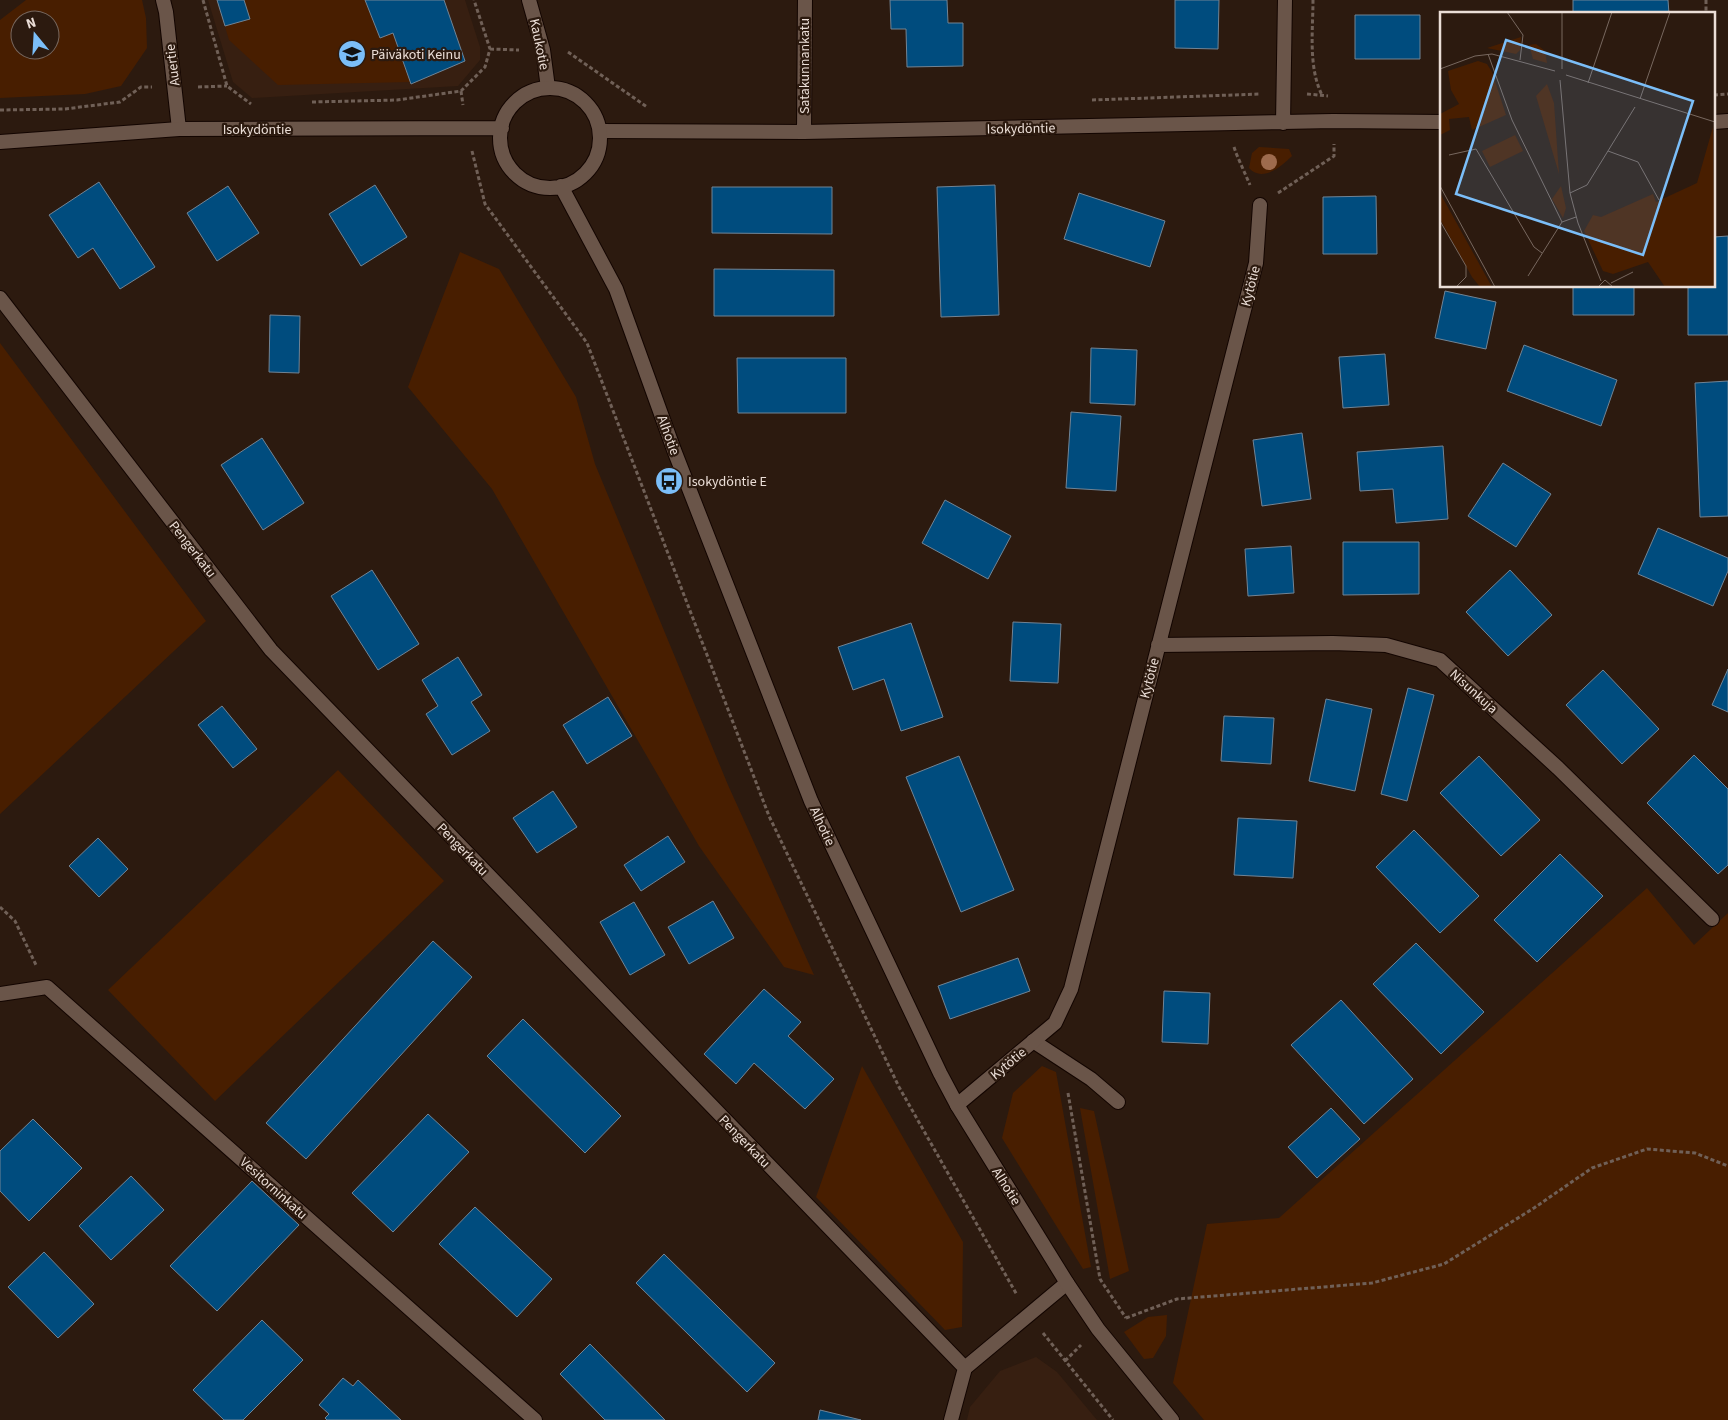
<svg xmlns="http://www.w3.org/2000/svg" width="1728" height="1420" font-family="'Source Sans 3',sans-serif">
  <rect width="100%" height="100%" fill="#2c1a0f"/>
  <path fill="#371f11" d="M208,0H465L480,47V60L458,86L252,98L233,82Z
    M1036,1357L1057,1372L1097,1420H967L970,1407L1000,1371Z"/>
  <path fill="#481e00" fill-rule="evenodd" d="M26,0H142L146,18L147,48L121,86L85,94L0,98V20ZM20,20H50V50H20Z
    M217,0H365L380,38L393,33L410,82L278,85L229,40Z
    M1259,147L1289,149L1292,156C1282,166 1262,183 1249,168L1252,153Z
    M460,252L499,269L576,397L595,464L728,785L814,975L784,967L699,846L492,489L408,387Z
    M0,343L206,621L0,814Z
    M338,770L444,881L215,1101L108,990Z
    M1647,888L1694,945L1728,913V1420H1204L1173,1383L1207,1224L1279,1218Z
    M862,1066L963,1242L962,1327L945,1330L816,1197Z
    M1042,1066L1056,1072L1091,1267L1083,1269L1002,1138L1013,1093Z
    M1080,1108L1094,1111L1129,1271L1110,1279Z
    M1167,1315L1166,1336L1153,1358L1144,1359L1124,1332L1148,1317Z"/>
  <path fill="#004c7e" stroke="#718495" d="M217,0H244L250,19L225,26Z
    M365,0H444L465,61L411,84L393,33L380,38Z
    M890,0H947L948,23H963V66L907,67L906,29H891Z
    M1175,0H1219L1218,49L1175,48Z
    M1573,0H1668L1669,14H1573Z
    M1355,15H1420V59H1355Z
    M99,182L155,267L120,289L93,248L78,258L49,215Z
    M375,185L407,237L361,266L329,214Z
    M995,185L999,315L941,317L937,187Z
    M228,186L259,233L217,261L187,213Z
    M712,187H832V234L712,233Z
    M1079,193L1165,221L1150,267L1064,239Z
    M1376,196L1377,254H1323V197Z
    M1728,236V335H1688V286H1714V237Z
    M714,269L834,270V316H714Z
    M1573,286H1634V315H1573Z
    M1445,291L1496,302L1486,349L1435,338Z
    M270,315L300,316L299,373L269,372Z
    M1524,345L1617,380L1601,426L1507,391Z
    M1091,348L1137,350L1135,405L1090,403Z
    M1385,354L1389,405L1343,408L1339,357Z
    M737,358H846V413H738Z
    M1728,381V516L1700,517L1695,383Z
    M1071,412L1121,416L1116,491L1066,488Z
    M1302,433L1311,499L1262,506L1253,440Z
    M262,438L304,503L263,530L221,465Z
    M1443,446L1448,519L1396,523L1393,489L1360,491L1357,452Z
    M1503,463L1551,494L1516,547L1468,516Z
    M945,500L1011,536L988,579L922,543Z
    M1658,528L1728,558V571L1713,606L1638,574Z
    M1343,542H1419V594L1343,595Z
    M1291,546L1294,593L1248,596L1245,549Z
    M372,570L419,644L378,670L331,596Z
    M1510,570L1552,615L1508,656L1466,612Z
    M1013,622L1061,624L1058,683L1010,681Z
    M911,623L943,717L901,731L884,679L853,690L838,647Z
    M458,657L482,695L471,702L490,731L452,755L426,714L438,706L422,680Z
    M1728,669V712L1712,705Z
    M1603,670L1659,729L1622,764L1566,705Z
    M1408,688L1434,695L1407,801L1381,794Z
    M608,697L632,736L587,764L563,725Z
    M1326,699L1372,709L1355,791L1309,781Z
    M222,706L257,749L233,768L198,725Z
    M1224,716L1274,718L1271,764L1221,761Z
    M1694,755L1728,789V865L1718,874L1647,803Z
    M959,756L1014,890L961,912L906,777Z
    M1479,756L1540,820L1501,856L1440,793Z
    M553,791L577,827L537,853L513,818Z
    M1238,818L1297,821L1293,878L1234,875Z
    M1414,830L1479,896L1440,933L1376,867Z
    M668,836L685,862L641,891L624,865Z
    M98,838L128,869L99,897L69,866Z
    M1560,854L1603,896L1537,962L1494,920Z
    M713,901L734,938L689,964L668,927Z
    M634,902L665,955L630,975L600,922Z
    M433,941L472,977L306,1159L266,1123Z
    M1416,943L1484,1012L1441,1054L1373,984Z
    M1018,958L1030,991L950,1019L938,986Z
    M764,989L801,1022L788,1036L834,1079L805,1109L754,1063L736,1084L704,1054Z
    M1164,991L1210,993L1208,1044L1162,1042Z
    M1341,1000L1413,1079L1364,1124L1291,1045Z
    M523,1019L621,1116L585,1153L487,1056Z
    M1331,1108L1360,1139L1317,1178L1288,1147Z
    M428,1114L469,1152L393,1232L352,1193Z
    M33,1119L82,1168L29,1221L0,1191V1151Z
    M131,1176L164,1210L111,1260L79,1226Z
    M252,1181L299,1225L217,1311L170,1266Z
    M475,1207L552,1279L517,1317L439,1244Z
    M44,1252L94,1304L58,1338L8,1287Z
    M664,1254L775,1363L747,1392L636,1283Z
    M262,1320L303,1360L243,1420H224L193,1390Z
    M590,1344L665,1420H605L560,1374Z
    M343,1378L353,1386L358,1380L401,1420H327L325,1418L329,1414L319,1405Z
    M820,1410L861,1420H818Z"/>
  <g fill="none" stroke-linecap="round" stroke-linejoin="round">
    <g stroke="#130500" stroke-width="16">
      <path id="service" d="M1033,1041L1091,1079L1118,1102"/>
    </g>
    <g stroke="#130500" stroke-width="16">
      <path id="minor" d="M163,0L166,12L179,129
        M529,0L543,50L548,88
        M1714,122L1728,121
        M1283,123L1285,0
        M600,131L804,132L1333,121L1442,122
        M804,132L805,0
        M0,298L271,650L965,1368
        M1158,645L1333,643L1386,645L1440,660L1558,768L1712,919
        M0,994L47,987L535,1420
        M957,1105L1055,1023L1071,989L1256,263L1260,205
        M951,1420L965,1368L1067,1283"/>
    </g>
    <g stroke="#130500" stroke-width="16">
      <path id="tertiary" d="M500 138a50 50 0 1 1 100 0a50 50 0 1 1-100 0Z
        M0,142L179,129L502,128
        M561,186L616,289L674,450L811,801L940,1073L957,1105L1067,1283L1098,1329L1172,1420"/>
    </g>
    <path stroke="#706057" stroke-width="3" stroke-dasharray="4 2.5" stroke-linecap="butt" d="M203,0L227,86L251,104
      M1313,0C1313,30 1308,67 1322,95
      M1706,0V14
      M490,49L519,50
      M568,52L647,107
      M198,87L227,86
      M461,91L463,105
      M1307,94L1328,96
      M1714,95L1728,94
      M1092,100L1260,94
      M312,102L397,100L461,91L485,67L490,49L474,0
      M0,110L65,109L120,102L141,87H152
      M1234,147L1236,153L1250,185
      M472,151L485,204L587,343L769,816L899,1087L1017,1295
      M1278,193L1334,156V144
      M0,907L15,921L36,965
      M1068,1093L1100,1279L1126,1318
      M1126,1318L1177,1299L1372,1283L1444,1264L1534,1208L1592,1168L1647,1149L1695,1153L1728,1166
      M1043,1333L1113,1420
      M1065,1361L1081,1345"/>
    <use href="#service" stroke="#6a5549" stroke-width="14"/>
    <use href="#minor" stroke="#6a5549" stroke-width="14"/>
    <use href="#tertiary" stroke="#6a5549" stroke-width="14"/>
  </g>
  <circle fill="#9e6b4d" cx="1269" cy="162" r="8"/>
  <defs>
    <g id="school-disc" transform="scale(1.4375)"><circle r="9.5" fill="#7bbef8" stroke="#2c1a0f"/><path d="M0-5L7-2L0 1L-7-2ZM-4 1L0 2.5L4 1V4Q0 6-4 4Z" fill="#111"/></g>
    <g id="bus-disc" transform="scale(1.4375)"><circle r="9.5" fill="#7bbef8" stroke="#2c1a0f"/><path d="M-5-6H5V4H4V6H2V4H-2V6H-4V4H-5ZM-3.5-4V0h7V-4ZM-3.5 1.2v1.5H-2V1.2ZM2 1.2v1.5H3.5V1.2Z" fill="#111"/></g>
  </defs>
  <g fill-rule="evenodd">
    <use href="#school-disc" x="352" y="54"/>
    <use href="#bus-disc" x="669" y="481"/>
  </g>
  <g text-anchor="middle" stroke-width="4.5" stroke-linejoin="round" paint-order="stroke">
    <g font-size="14" fill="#ebded7" stroke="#2c1a0f">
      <text transform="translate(540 44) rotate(78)" y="5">Kaukotie</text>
      <text transform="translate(172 65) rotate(-97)" y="5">Auertie</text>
      <text transform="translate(804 66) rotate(-90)" y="5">Satakunnankatu</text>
      <text transform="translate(1021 128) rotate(-1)" y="5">Isokydöntie</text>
      <text x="257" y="134">Isokydöntie</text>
      <text transform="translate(1250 286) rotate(-76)" y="5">Kytötie</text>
      <text transform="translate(669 435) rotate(70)" y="5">Alhotie</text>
      <text transform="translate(193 549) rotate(52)" y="5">Pengerkatu</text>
      <text transform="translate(1149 678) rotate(-76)" y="5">Kytötie</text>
      <text transform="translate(1474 691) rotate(42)" y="5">Nisunkuja</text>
      <text transform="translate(823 826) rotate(65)" y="5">Alhotie</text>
      <text transform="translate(463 849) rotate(46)" y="5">Pengerkatu</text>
      <text transform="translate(1008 1063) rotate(-40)" y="5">Kytötie</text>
      <text transform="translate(745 1141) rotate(46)" y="5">Pengerkatu</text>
      <text transform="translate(1007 1186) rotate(58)" y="5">Alhotie</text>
      <text transform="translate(274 1188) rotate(42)" y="5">Vesitorninkatu</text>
    </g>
    <g font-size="14" fill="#ebded7" stroke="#2c1a0f" text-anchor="start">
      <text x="371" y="59">Päiväkoti Keinu</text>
      <text x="688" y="486">Isokydöntie E</text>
    </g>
  </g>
  <g transform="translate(1440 12)">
    <rect width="275" height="275" fill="#2c1a0f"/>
    <path d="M81,25L80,38L76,42L47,36ZM89,33L96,32L105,39L107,51L93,47ZM38,49L47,52L52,60L66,103L32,118L29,105L9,107L10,118L0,123V102L19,92L11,78L8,59ZM107,72L114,91L119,162L96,84ZM273,115L275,275H225L208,250L173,262L163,259L144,219L153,203L161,205L213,182L216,190L257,171ZM75,123L83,139L50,155L42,139ZM121,174L126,196L123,206L112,187ZM0,181L52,275H40L32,265L0,207Z" fill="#481e00"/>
    <path fill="none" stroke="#78685f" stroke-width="1" d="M67,0L83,23L80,48M48,42L72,108L122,210M0,57L35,44L52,42L115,59M122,57V0M126,63L275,110M120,68L130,181L138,211L161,269M148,71L172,0M200,87L230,0M168,139L198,150L219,188M9,143L36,137L94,235L102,241M0,174L55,275M130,181L147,173L195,95M0,209L26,254V265L16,275M88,264L122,210L136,205M171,271L193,260M158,275L165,268L173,275"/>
    <path fill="#7bbef8" fill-opacity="0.15" stroke="#7bbef8" stroke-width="2.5" d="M66,28L253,89L203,243L16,182Z"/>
    <rect width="275" height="275" fill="none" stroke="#ebded7" stroke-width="2.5"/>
  </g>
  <g transform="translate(35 35) rotate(342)"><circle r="24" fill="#2c1a0f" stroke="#78685f"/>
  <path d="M0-4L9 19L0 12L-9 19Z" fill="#7bbef8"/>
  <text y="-8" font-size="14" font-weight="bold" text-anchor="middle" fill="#ebded7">N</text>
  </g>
</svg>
